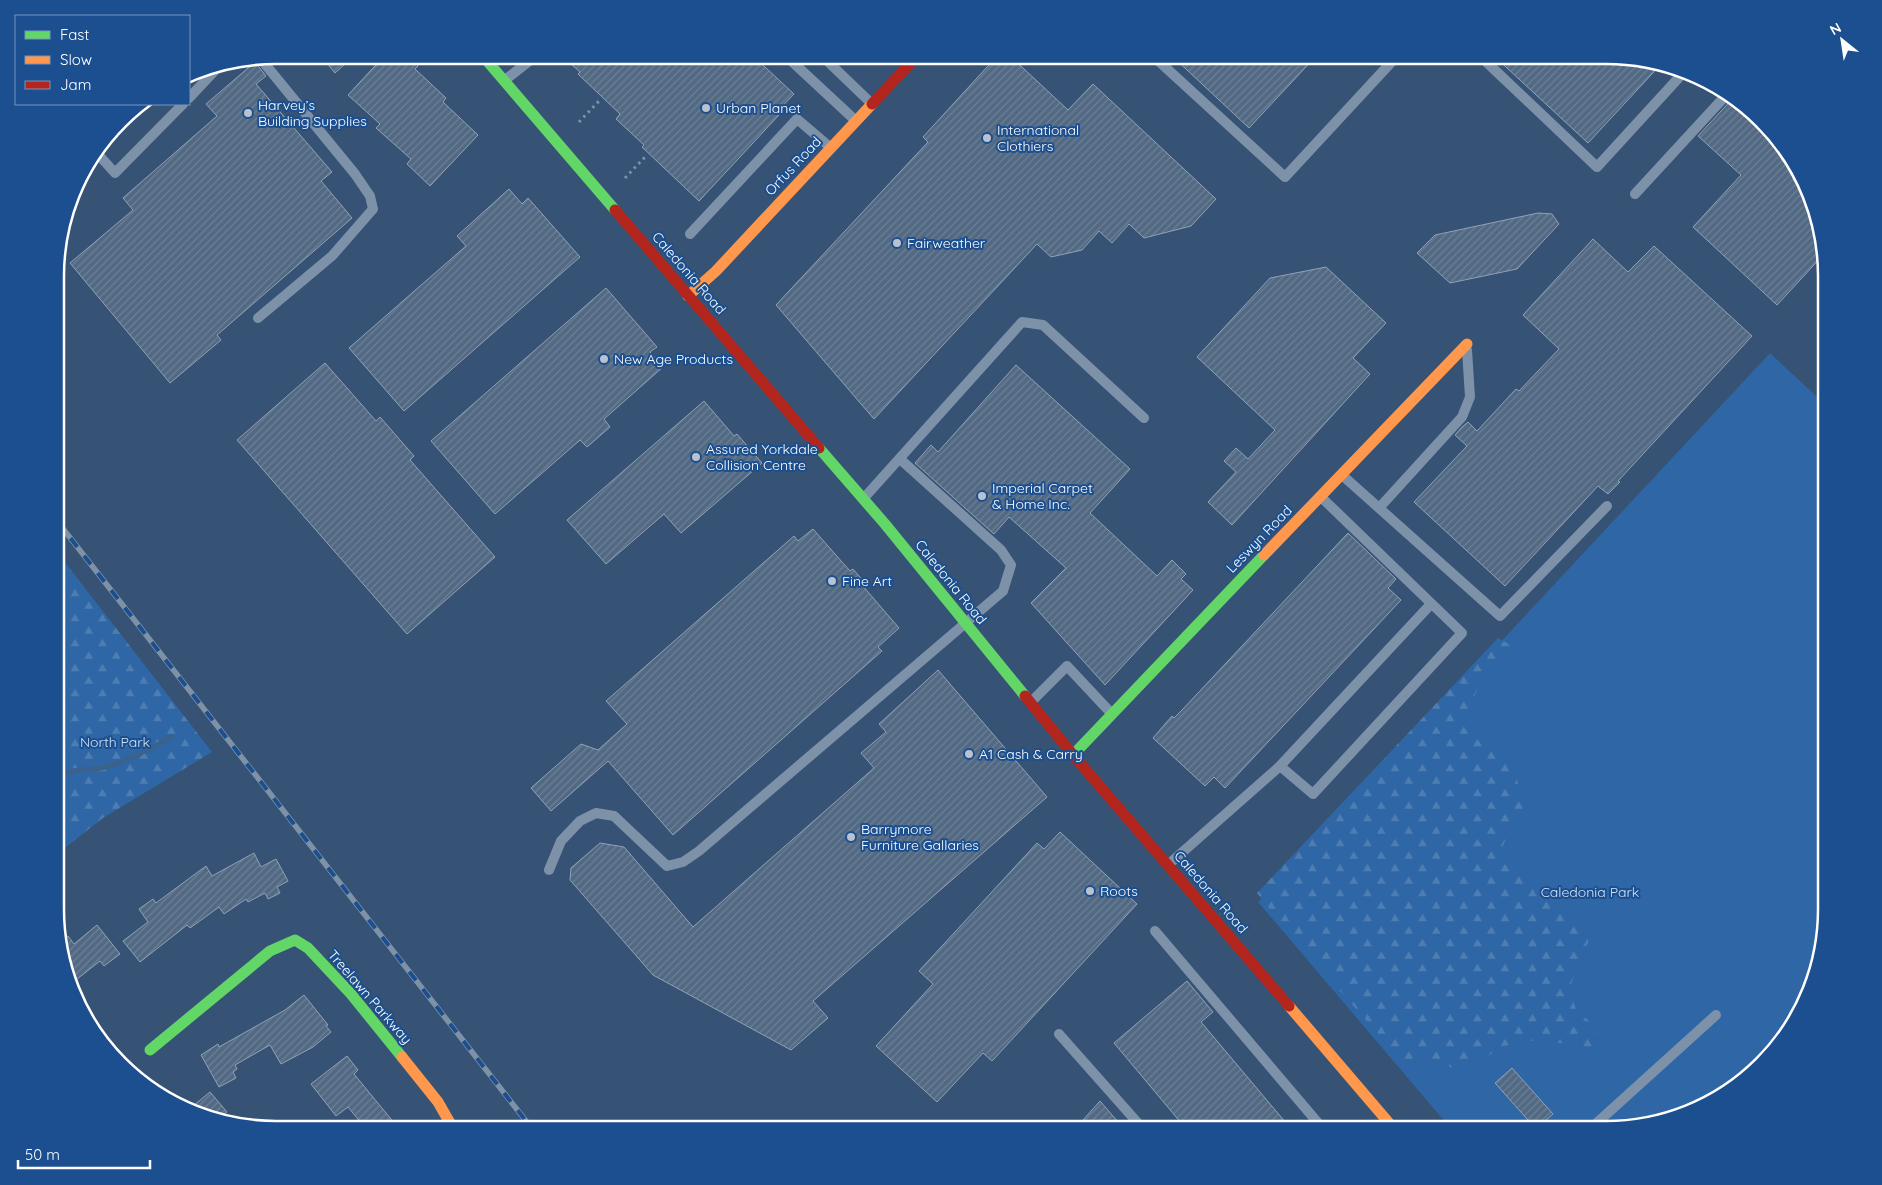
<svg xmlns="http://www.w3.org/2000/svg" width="1882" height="1185" font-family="Quicksand,sans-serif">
  <defs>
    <pattern id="forest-firs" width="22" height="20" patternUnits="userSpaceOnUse" patternTransform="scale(1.25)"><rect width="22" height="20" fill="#2f66a5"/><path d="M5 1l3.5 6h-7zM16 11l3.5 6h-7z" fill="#4e7db2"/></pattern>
    <pattern id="building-hatch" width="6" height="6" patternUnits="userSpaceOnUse" patternTransform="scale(1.25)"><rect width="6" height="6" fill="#526984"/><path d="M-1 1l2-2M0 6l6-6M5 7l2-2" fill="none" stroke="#6c8096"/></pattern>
  </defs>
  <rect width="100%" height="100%" fill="#365274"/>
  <path fill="#2f66a5" d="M1770,353L1827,406V924L1815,980L1790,1032L1717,1100L1621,1130H1452L1258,902Z"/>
  <path fill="url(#forest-firs)" d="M57,552L212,752L103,818L57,854Z
    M1498,638L1513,646L1514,653L1481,682L1464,718L1516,773L1523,809L1510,828L1503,846L1589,936L1588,943L1581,957L1570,987L1575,1007L1594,1026L1602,1041L1594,1046L1588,1047L1538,1040L1503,1046L1485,1058L1454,1069L1435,1059L1404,1063L1293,938L1257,893Z"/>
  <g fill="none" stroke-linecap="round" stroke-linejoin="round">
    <path stroke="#3b618d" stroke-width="5" d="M57,778C70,767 86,771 101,768C126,763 150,748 172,737"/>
  </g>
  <path fill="url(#building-hatch)" stroke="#92a2b6" d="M320,55H355L335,73Z
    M385,55H406L418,66L415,69L446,98L443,102L478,135L430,186L407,164L411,159L376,128L380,124L348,95Z
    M561,55H752L794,94L776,113L779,115L699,201L642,147L644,145L616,119L620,114L578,74L580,72Z
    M998,55H1009L1068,110L1093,84L1216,199L1191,226L1144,238L1129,224L1112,243L1099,231L1082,250L1051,257L1037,244L874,419L776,305L928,142L923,137Z
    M1171,55H1317L1249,128Z
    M1493,55H1607L1663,62L1588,143Z
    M255,62L266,76L256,84L332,172L321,181L352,218L217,335L221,340L170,383L70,263L133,210L123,198L217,116L206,104Z
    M1734,97L1798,165L1824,254L1777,305L1693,227L1741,175L1698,136Z
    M509,189L522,204L528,198L580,257L404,411L349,348L466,246L457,236Z
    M1538,213L1552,214L1559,224L1517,269L1450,283L1417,253L1435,235Z
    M1593,239L1628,272L1654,246L1752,336L1618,481L1620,482L1608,494L1598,486L1505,586L1414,502L1467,446L1455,435L1462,427L1468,422L1477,431L1516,389L1519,391L1559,349L1523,315Z
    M1326,267L1386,323L1353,358L1370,374L1232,525L1208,502L1236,472L1224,461L1236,448L1248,459L1275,430L1197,357L1270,278Z
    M606,288L657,347L650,352L663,367L604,419L610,427L587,447L580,440L495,514L431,441Z
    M325,363L376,421L380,417L414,456L410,460L495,557L407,634L237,440Z
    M1016,365L1130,469L1090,513L1157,576L1172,560L1186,574L1181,579L1193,590L1105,685L1031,603L1066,568L1009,517L994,534L915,463L931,445L938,452Z
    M704,401L734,436L737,434L762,463L681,533L664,514L606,564L567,520Z
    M813,529L850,571L853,569L865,583L862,585L899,628L878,647L882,651L673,835L608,761L551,811L531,788L581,744L598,750L627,724L606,701L794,536L798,541Z
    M1348,533L1396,579L1388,588L1401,600L1225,788L1214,777L1205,786L1153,738L1172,716L1174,718L1183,709Z
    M938,670L1047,797L813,1001L828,1018L791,1050L653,975L570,880L571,868L600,843L624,847L693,927L874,768L861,753L886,732L879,724Z
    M1060,832L1137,904L992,1061L983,1053L937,1102L876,1046L933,984L919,971L1037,843L1044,849Z
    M254,853L261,867L276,859L288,881L277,887L280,893L268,899L265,893L248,902L246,899L224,914L219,907L190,928L187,925L140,962L123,941L148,922L139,909L153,899L156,903L206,866L212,876Z
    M97,925L120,954L104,966L100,961L72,983L58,943L68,936L74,944Z
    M1187,981L1213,1012L1201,1022L1292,1130H1187L1114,1043Z
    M304,995L328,1025L326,1026L331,1032L313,1047L281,1064L270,1045L235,1065L237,1069L233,1072L236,1078L219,1087L201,1055L218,1044L219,1047L285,1010Z
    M347,1056L358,1070L354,1074L400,1130H367L348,1107L336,1116L311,1084Z
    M1512,1068L1553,1114L1536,1129L1495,1083Z
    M210,1092L227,1112L217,1120L205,1118L188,1110Z
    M1100,1101L1125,1130H1074Z"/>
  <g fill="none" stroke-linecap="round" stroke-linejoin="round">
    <path stroke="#7d92a8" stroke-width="3" stroke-dasharray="2.5 4" stroke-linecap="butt" d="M579,122L600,100
      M625,178L645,157"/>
    <path stroke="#7d92a8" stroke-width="10" d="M785,55L856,121
      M821,55L871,103
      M1152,55L1285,177L1398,55
      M1479,55L1597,167L1684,72
      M505,80L528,62L532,55
      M189,98L219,66
      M97,153L115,173L183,104
      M1635,194L1729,92
      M690,234L797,119L831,148
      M258,318L332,256L373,209L370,196L355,174L260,58
      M1342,475L1500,616L1607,506
      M864,498L1022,322L1043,325L1144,418
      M1379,508L1462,417L1470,397L1467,350
      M1031,702L1067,666L1111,713
      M1280,766L1431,604
      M1169,864L1280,766L1313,794L1462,633L1321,497
      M549,870L561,841L580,821L596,813L614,816L667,866L683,862L699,851L1003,591L1011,565L1001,550L900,459
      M1155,931L1324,1130
      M1059,1034L1144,1130
      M1589,1130L1716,1015"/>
    <path stroke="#63d668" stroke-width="11" d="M482,55L615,210
      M819,448L885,524L1025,696
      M1073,755L1264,555
      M150,1050L270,951L295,940L308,948L351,994L402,1057"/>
    <path stroke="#ff974d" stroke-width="11" d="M688,296L716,271L872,104
      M1264,555L1467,344
      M1289,1006L1395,1130
      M402,1057L438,1102L454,1130"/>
    <path stroke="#b3261e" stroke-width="11" d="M872,104L918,55
      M615,210L819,448
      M1025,696L1073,755L1289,1006"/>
    <g stroke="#7e92a7" stroke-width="5.5">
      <path id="rail" d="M57,521L533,1130"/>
    </g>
    <use href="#rail" stroke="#1b4f8f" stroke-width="4" stroke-dasharray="11" stroke-linecap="butt"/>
  </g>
  <g fill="#b9c2ce" stroke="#1b4f8f" stroke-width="2">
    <circle cx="706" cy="108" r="5"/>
    <circle cx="248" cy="113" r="5"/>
    <circle cx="987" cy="138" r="5"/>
    <circle cx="897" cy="243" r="5"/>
    <circle cx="604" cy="359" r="5"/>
    <circle cx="696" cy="457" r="5"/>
    <circle cx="982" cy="496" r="5"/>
    <circle cx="832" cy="581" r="5"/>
    <circle cx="969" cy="754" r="5"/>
    <circle cx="851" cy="837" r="5"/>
    <circle cx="1090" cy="891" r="5"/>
  </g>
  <g text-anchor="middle" stroke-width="4" stroke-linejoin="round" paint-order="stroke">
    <g font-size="14" fill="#fff" stroke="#1b4f8f" text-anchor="start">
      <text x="258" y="110">Harvey’s<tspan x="258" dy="16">Building Supplies</tspan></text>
      <text x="716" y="113">Urban Planet</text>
      <text x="997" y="135">International<tspan x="997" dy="16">Clothiers</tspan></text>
      <text x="907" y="248">Fairweather</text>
      <text x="614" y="364">New Age Products</text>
      <text x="706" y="454">Assured Yorkdale<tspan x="706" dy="16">Collision Centre</tspan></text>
      <text x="992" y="493">Imperial Carpet<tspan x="992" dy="16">&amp; Home Inc.</tspan></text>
      <text x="842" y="586">Fine Art</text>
      <text x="979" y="759">A1 Cash &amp; Carry</text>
      <text x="861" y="834">Barrymore<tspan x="861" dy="16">Furniture Gallaries</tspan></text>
      <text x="1100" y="896">Roots</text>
    </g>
    <g font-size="14" fill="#fff" stroke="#1b4f8f">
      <text transform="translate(793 166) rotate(-47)" y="5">Orfus Road</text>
      <text transform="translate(689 273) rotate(49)" y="5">Caledonia Road</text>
      <text transform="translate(1259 539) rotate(-46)" y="5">Leswyn Road</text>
      <text transform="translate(951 582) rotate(51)" y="5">Caledonia Road</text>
      <text transform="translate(1211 892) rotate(49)" y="5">Caledonia Road</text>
      <text transform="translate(370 997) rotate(49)" y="5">Treelawn Parkway</text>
    </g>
    <g font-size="14" fill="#cfe3fa" stroke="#1b4f8f">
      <text x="115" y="747">North Park</text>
      <text x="1590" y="897">Caledonia Park</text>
    </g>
  </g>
  <path d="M0 0H1882V1185H0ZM276 64H1606A212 212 0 0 1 1818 276V909A212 212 0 0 1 1606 1121H276A212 212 0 0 1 64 909V276A212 212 0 0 1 276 64Z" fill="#1b4f8f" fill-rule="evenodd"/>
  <path fill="none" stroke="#fff" stroke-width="2.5" d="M276 64H1606A212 212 0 0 1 1818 276V909A212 212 0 0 1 1606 1121H276A212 212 0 0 1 64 909V276A212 212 0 0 1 276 64Z"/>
  <rect x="15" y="15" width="175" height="90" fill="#1b4f8f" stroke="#7695bc"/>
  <rect x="25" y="31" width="25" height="8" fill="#63d668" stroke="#7695bc"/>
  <text x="60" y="40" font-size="15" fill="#ffffff">Fast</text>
  <rect x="25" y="56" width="25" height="8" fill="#ff974d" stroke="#7695bc"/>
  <text x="60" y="65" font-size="15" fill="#ffffff">Slow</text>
  <rect x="25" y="81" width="25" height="8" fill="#b3261e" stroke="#7695bc"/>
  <text x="60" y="90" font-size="15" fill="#ffffff">Jam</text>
  <g transform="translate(1842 40) rotate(330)" stroke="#1b4f8f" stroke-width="4" paint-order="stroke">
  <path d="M0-4L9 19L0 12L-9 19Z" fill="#ffffff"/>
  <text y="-8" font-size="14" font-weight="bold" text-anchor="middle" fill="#ffffff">N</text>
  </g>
  <path d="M18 1160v8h132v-8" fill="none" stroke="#ffffff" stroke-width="2.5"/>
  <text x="25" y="1160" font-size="15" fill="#ffffff" stroke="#1b4f8f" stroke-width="4" paint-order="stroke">50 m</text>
</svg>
